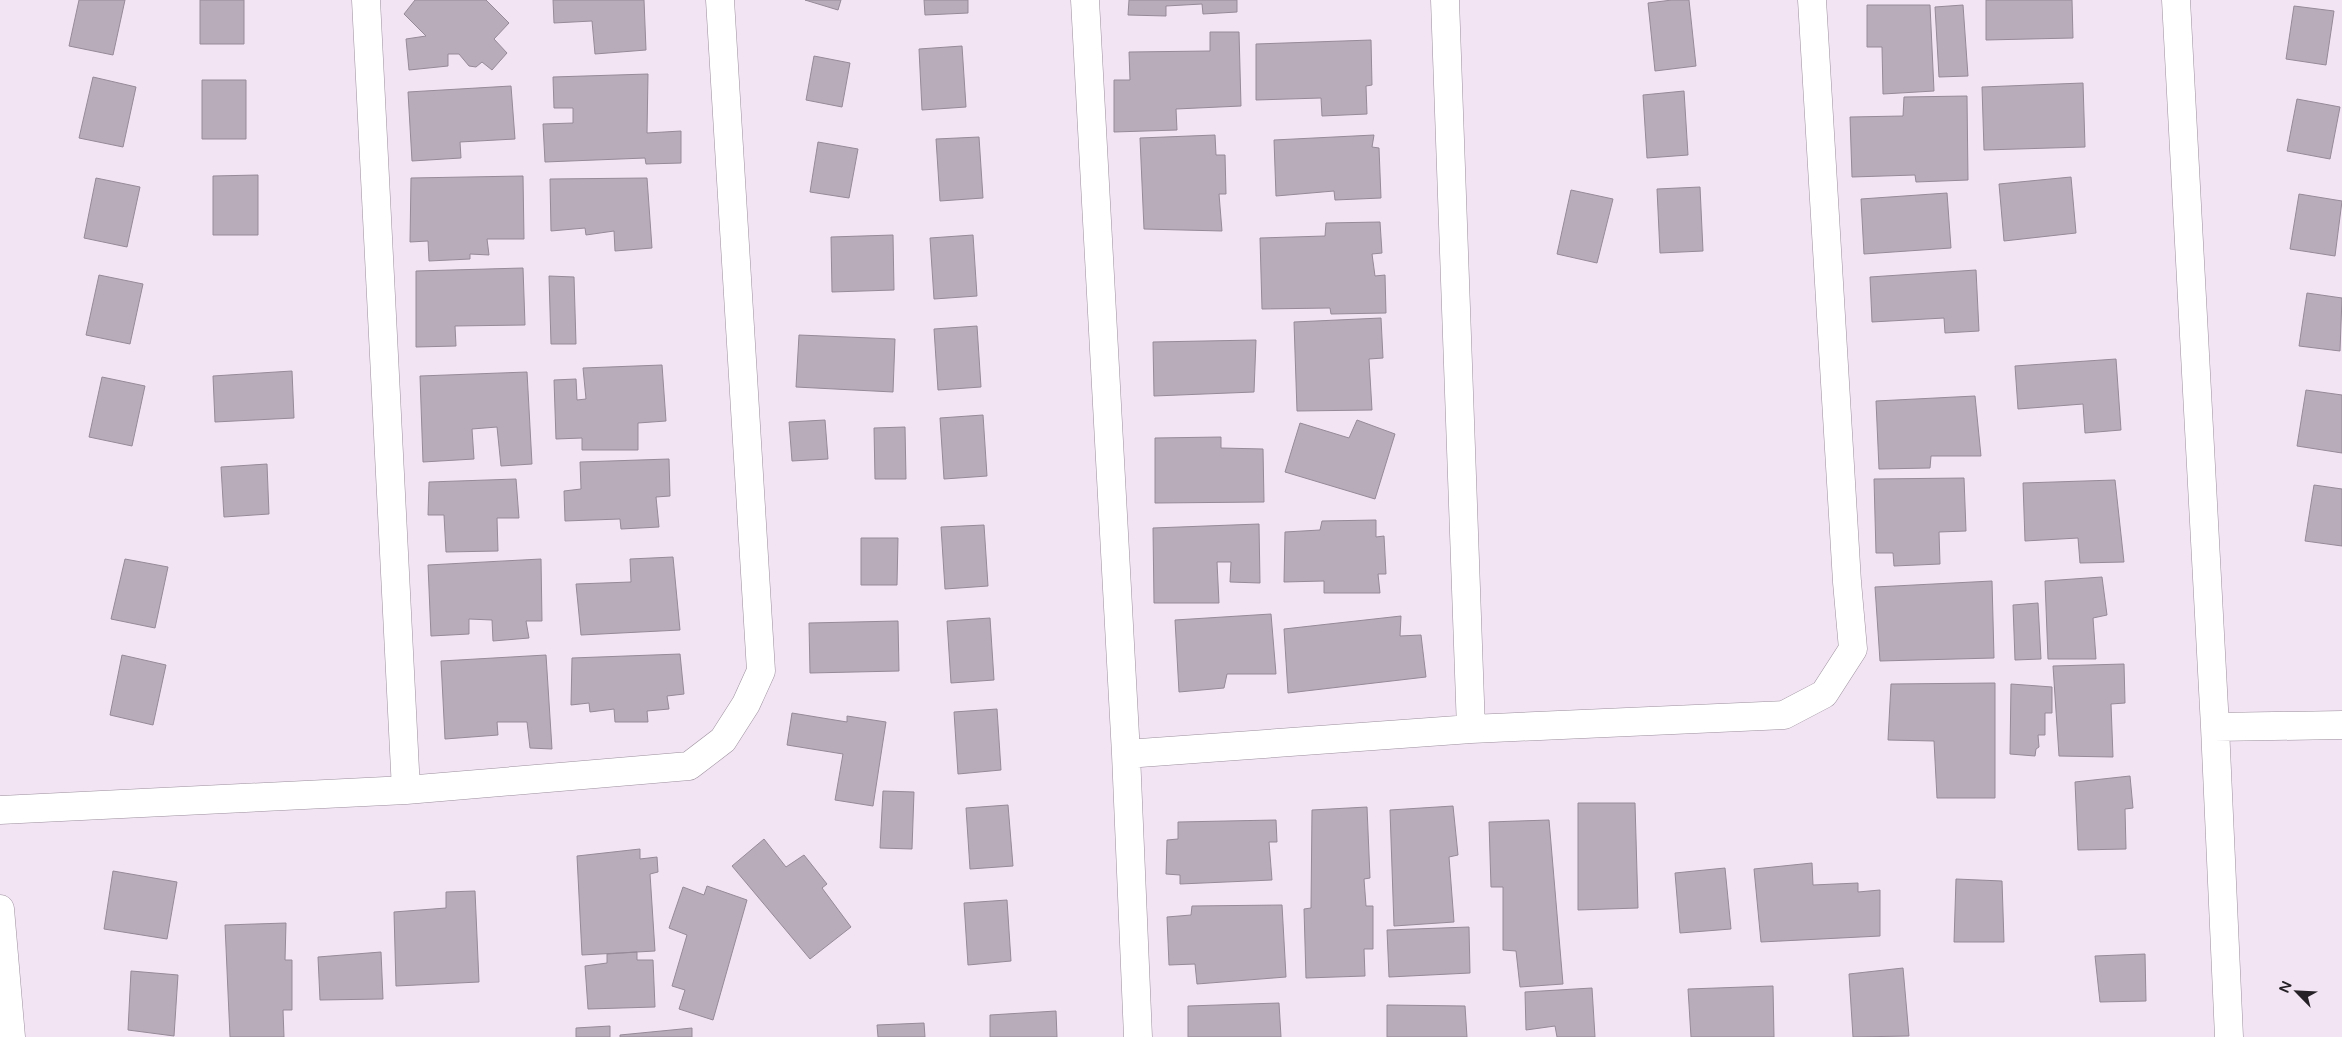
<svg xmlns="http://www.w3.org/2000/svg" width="2342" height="1037" font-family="'Varela Round',sans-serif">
  <rect width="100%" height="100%" fill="#f2e4f3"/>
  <path fill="#b9acba" stroke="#978a98" d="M79,0H125L113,55L69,46Z
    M200,0H244V44H200Z
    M415,0H486L509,23L494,39L507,53L492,70L482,62L476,67L469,66L459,54H448V66L409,70L406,39L426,36L404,14Z
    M553,0H644L646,50L595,54L592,21L554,23Z
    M805,0H841L838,10Z
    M924,0H968V13L925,15Z
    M1129,0H1237V12L1203,14L1202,4L1166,6V16L1128,15Z
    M1672,0H1689L1696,66L1655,71L1648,3Z
    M1986,0H2072L2073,38L1986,40Z
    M1867,5H1930L1934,91L1883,94L1882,47H1867Z
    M1963,5L1968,76L1939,77L1935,7Z
    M2294,6L2334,11L2326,65L2286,59Z
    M1210,32H1239L1241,106L1176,109L1177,130L1114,132V80H1130L1129,52L1210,51Z
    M1371,40L1372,85L1366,86L1367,114L1322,116L1321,98L1256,100V44Z
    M962,46L966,107L922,110L919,49Z
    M814,56L850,63L842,107L806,100Z
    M648,74L647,133L681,131V163L646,164L645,158L545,162L543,124L573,123V108H554L553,77Z
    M93,77L136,87L123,147L79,138Z
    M202,80H246V139H202Z
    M2083,83L2085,147L1984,150L1982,87Z
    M511,86L515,139L460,142L461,158L412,161L408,92Z
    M1684,91L1688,155L1647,158L1643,95Z
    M1967,96L1968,180L1916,182L1915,175L1852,177L1850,117L1903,116L1904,97Z
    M2297,99L2340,107L2330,159L2287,151Z
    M1215,135L1216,155H1225L1226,194H1219L1222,231L1144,229L1140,138Z
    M1374,135L1372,147L1379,148L1381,198L1335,200L1334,191L1276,196L1274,140Z
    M979,137L983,198L940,201L936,139Z
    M818,142L858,149L849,198L810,192Z
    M258,175V235H213V176Z
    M523,176L524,239H487L489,255L470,254V259L429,261L428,241L410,242L411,178Z
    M2071,177L2076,233L2004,241L1999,184Z
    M96,178L140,187L127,247L84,238Z
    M647,178L652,248L615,251L614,231L586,235L585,228L551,231L550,179Z
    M1700,187L1703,251L1660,253L1657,189Z
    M1571,190L1613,199L1597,263L1557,254Z
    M1947,193L1951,248L1864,254L1861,199Z
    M2299,194L2342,201L2335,256L2290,249Z
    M1380,222L1382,253L1372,254L1375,276L1385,275L1386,313L1331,314L1330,308L1262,309L1260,238L1325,236L1326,223Z
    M893,235L894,290L832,292L831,237Z
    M973,235L977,296L934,299L930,238Z
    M523,268L525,325L455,326L456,346L416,347V271Z
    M1976,270L1979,331L1945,333L1944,318L1872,322L1870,277Z
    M99,275L143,284L130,344L86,335Z
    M549,276L574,277L576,344H551Z
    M2307,293L2342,298L2340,351L2299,346Z
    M1381,318L1383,358L1369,359L1372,410L1297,411L1294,322Z
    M977,326L981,387L938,390L934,329Z
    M799,335L895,339L893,392L796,387Z
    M1256,340L1254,392L1154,396L1153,342Z
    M2116,359L2121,430L2085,433L2083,404L2018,409L2015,366Z
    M662,365L666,421L638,423V450H582V438L556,439L554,380L576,379L577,400L586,399L583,368Z
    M292,371L294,418L215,422L213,376Z
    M527,372L532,464L501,466L497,427L472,429L474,459L423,462L420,376Z
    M102,377L145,386L132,446L89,437Z
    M2306,390L2342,395V453L2297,446Z
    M1975,396L1981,456H1931L1930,468L1879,469L1876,401Z
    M983,415L987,476L944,479L940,418Z
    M825,420L828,459L792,461L789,422Z
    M1357,420L1395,434L1375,499L1285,472L1300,423L1349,438Z
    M905,427L906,479H875L874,428Z
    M1221,437V448L1263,449L1264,502L1155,503V438Z
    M669,459L670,496L656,497L659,527L621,529L620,519L565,521L564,491L581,489L580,462Z
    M267,464L269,514L224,517L221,467Z
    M1964,478L1966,531L1939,532L1940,564L1894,566L1893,553H1876L1874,479Z
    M516,479L519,518H497L498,551L446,552L444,515H428L429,482Z
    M2115,480L2124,562L2080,563L2078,538L2025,541L2023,483Z
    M2314,485L2342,489V546L2305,541Z
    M1376,520V537L1384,536L1386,574H1378L1380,593H1324V581L1284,582L1285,532L1320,530L1322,521Z
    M1259,524L1260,583L1230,582L1231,562H1217L1219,603H1154L1153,528Z
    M984,525L988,586L945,589L941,527Z
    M861,538H898L897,585H861Z
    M673,557L680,630L581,635L576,584L631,582L630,559Z
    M125,559L168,567L155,628L111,619Z
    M541,559L542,621H526L529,638L493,641L492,620L469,619V634L431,636L428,565Z
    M2102,577L2107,615L2093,618L2096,659H2048L2045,581Z
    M1992,581L1994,658L1880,661L1875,587Z
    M2038,603L2041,659L2015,660L2013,605Z
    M1271,614L1276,674H1227L1224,688L1179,692L1175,620Z
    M1401,616L1400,636L1421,635L1426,677L1288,693L1284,629Z
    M990,618L994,680L951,683L947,621Z
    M898,621L899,671L810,673L809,623Z
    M680,654L684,694L667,696L669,709L647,711L648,722H615L614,709L590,712L589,703L571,705L572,658Z
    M122,655L166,665L153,725L110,715Z
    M546,655L552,749L530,748L527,722H497L498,735L445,739L441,661Z
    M2124,664L2125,703L2111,704L2113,757L2059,756L2053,666Z
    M1995,683V798H1937L1934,741L1888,740L1891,684Z
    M2011,684L2052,687V713H2045V735H2038L2039,747L2036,749L2035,756L2010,754Z
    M997,709L1001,770L958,774L954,712Z
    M792,713L847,722V716L886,722L873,806L835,800L843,754L787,745Z
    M2130,776L2133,808L2125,809L2126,849L2078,850L2075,782Z
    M883,791L914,792L912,849L880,848Z
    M1578,803H1635L1638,908L1578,910Z
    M1008,805L1013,866L970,869L966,808Z
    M1453,806L1458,855L1449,857L1454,922L1394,926L1390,810Z
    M1367,807L1370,878L1364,879L1366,906H1373V949H1364L1365,976L1306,978L1304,909L1311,908L1312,810Z
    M1276,820L1277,842H1269L1272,880L1180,884V875L1166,874L1167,840L1178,839V822Z
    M1549,820L1563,984L1520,987L1516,951L1503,950V887H1491L1489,822Z
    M764,839L786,867L804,855L827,884L822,888L851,927L810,959L732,866Z
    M640,849V859L657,857L658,872L650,874L655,951L582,955L577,856Z
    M1812,863L1813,885L1858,883V892L1880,890V936L1761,942L1754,869Z
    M1725,868L1731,929L1680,933L1675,873Z
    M113,871L177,882L167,939L104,929Z
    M1956,879L2002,881L2004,942H1954Z
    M707,886L747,900L713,1020L679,1009L685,990L672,986L687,935L669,928L683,887L704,895Z
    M475,891L479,982L396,986L394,912L446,908V892Z
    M1007,900L1011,961L968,965L964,903Z
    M1282,905L1286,977L1197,984L1195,964L1169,965L1167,917L1191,915L1192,906Z
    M286,923L285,960H292V1010H283L284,1037H230L225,925Z
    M1469,927L1470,973L1389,977L1387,930Z
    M381,952L383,999L320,1000L318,957Z
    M637,952V960H653L655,1007L588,1009L585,966L607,963V954Z
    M2145,954L2146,1001L2100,1002L2095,956Z
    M1903,968L1909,1036L1853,1037L1849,974Z
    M131,971L178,975L174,1036L128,1030Z
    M1773,986L1774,1037H1691L1688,989Z
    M1592,988L1595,1037H1557L1555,1026L1526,1030L1525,992Z
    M1279,1003L1281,1037H1188V1006Z
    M1387,1005L1465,1006L1467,1037H1387Z
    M1056,1011L1057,1037H990V1015Z
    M924,1023L925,1037H878L877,1025Z
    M610,1026V1037H576V1028Z
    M692,1028V1037H620V1035Z"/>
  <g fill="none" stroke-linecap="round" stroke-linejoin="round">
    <g stroke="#9c8f9d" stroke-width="29">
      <path id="minor" d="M366,0L406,790
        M1085,0L1126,754L1138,1037
        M1445,0L1471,729
        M2176,0L2215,727L2229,1037
        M2215,727L2342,725
        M1126,754L1471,729L1784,715L1824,694L1853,649L1847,582L1812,0
        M0,810L406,790L689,766L723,740L746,704L761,671L720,0
        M0,909L11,1037"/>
    </g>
    <use href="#minor" stroke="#fff" stroke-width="28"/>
  </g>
  <g transform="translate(2297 992) rotate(294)" stroke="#f2e4f3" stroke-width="4" paint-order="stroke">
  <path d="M0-4L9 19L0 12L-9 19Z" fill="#252026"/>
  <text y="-8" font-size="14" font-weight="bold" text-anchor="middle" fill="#252026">N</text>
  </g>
</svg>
